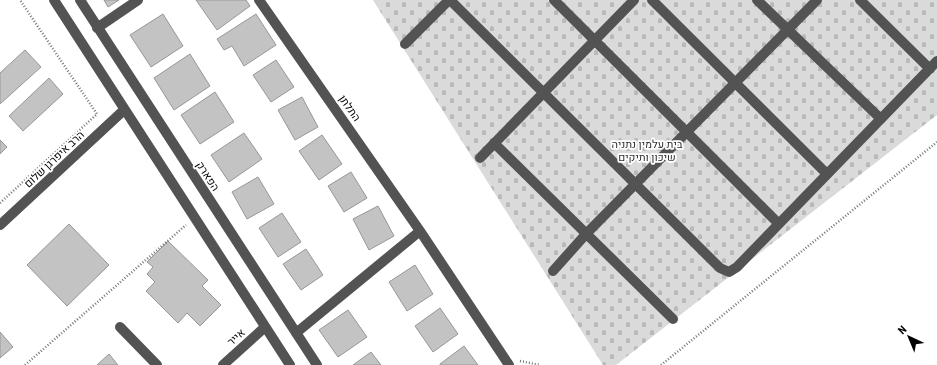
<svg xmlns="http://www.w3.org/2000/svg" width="937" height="365" font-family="'Roboto Condensed',Heebo,sans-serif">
  <defs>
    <pattern id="cemetery-stones" width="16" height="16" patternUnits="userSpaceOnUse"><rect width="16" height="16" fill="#dadada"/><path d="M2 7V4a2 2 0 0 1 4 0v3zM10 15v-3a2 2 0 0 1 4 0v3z" fill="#b9b9b9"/></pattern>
  </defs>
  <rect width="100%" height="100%" fill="#fff"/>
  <path fill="url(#cemetery-stones)" d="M373,0H937V115L616,365H603Z"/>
  <path fill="#c3c3c3" stroke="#979797" d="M104,0H119L108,7Z
    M196,0H246L250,6L217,30Z
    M163,14L183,46L151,67L130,35Z
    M256,14L276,45L244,66L232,46L224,50L217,39Z
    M25,50L41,67L0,104V73Z
    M190,54L210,86L174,110L154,78Z
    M276,60L294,87L271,102L253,75Z
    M49,78L63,94L23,131L9,116Z
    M215,92L234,122L200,144L181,115Z
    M302,97L318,127L295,140L278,110Z
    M244,133L262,159L229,182L211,155Z
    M322,135L342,164L319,180L299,151Z
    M0,140L7,147L0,154Z
    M351,172L367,198L344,212L328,186Z
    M258,177L274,204L247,219L232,192Z
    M378,206L394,236L369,250L353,219Z
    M282,213L301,242L278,257L259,228Z
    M69,224L109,265L67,306L27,265Z
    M168,241L208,280L202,286L221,305L200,326L187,313L178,323L146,291L155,282L147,274L153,267L147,262Z
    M306,249L323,275L301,290L283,264Z
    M415,265L433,294L407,311L389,282Z
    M440,308L458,334L433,352L415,326Z
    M348,310L367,337L338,357L319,330Z
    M0,332L13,347L0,358Z
    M464,346L478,365H440V364Z
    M371,352L381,365H353Z
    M109,354L118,365H97Z"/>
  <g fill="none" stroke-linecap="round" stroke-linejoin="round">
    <path stroke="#757575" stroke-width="2.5" stroke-dasharray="1 2" stroke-linecap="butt" d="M0,203L97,114L20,0
      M520,361L540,365
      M25,365L186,225
      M661,365L937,142"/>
    <path stroke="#535353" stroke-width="10" d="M54,0L290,365
      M80,0L317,365
      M259,0L420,231L509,365
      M450,0L720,268L729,272L737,267L937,61
      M554,0L779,224
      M652,0L827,174
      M757,0L881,119
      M860,0L930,69
      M97,28L138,0
      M405,44L449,0
      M494,143L673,319
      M480,158L634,0
      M0,225L124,110
      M553,271L586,234L817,0
      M120,327L157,365
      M296,333L420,231
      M223,365L265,327"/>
  </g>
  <g text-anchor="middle" stroke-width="3.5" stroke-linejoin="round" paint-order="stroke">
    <g font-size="11" fill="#000" stroke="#fff">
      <text transform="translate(350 108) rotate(55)" y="4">התלתן</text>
      <text transform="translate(54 159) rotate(-43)" y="4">הרב איפרגן שלום</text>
      <text transform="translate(208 176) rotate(57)" y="4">הפארק</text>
      <text transform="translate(236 337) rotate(-42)" y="4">אייר</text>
    </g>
    <g font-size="11" fill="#313131" stroke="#fff">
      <text x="647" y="148">בית עלמין נתניה<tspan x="647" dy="13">שיכון ותיקים</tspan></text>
    </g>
  </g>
  <g transform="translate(909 337) rotate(316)" stroke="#ffffff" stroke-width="3" paint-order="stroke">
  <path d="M0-3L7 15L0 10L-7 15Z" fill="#000000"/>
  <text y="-6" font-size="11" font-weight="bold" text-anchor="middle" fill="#000000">N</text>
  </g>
</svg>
